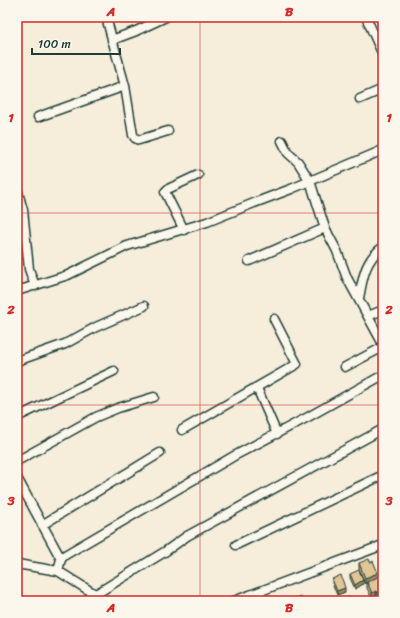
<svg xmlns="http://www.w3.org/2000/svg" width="400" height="618" font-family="Sriracha,sans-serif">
  <rect width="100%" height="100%" fill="#f6eddb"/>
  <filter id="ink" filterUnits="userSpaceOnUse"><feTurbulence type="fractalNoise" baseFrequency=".025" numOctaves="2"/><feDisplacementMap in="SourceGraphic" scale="8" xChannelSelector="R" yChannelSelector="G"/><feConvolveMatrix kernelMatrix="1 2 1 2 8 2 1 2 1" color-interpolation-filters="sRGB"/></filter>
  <g filter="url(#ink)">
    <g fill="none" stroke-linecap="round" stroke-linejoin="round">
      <g stroke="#1f3d34" stroke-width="11">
        <path id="minor" d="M106,17L125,86L133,135L135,138L139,140L168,131
          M366,17L383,55
          M112,40L136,31L166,17
          M360,99L383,89
          M38,117L125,86
          M282,141L288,153L298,162L310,181L325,228L337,251L347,278L383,344
          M17,189L23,210L29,269L35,286
          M184,230L165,192L168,189L198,175
          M249,261L325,228
          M17,291L68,275L127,246L207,222L254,203L291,189L383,150
          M359,298C363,277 365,260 383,247
          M368,316L383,310
          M17,361L65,344L96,327L144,306
          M345,367L383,347
          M257,388L277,434
          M17,417L114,371
          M182,430L297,364L274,319
          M17,461L96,417L118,408L154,397
          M17,478L61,559
          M42,525L160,453
          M236,545L383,475
          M17,564L58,571L106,601
          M58,571L61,559L65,555L234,456L308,417L383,375
          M96,594L166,551L187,536L383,429
          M234,601L383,545"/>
      </g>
      <use href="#minor" stroke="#fbf7ec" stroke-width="8"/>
    </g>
    <path fill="#c2a980" stroke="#1f3d34" d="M383,562V597L377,599L376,597L372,599L367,588V583L365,584L359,569V563L378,577H381V575L383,574L380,567V563Z
      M350,574L363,584L355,589L350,578Z
      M332,579L345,592L337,595L332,583Z"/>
    <path fill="#9e8a68" stroke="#1f3d34" d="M378,573V579L367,582V583L365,584V578Z
      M363,580V584L355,589V585Z
      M382,587H383V597L377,599V593Z
      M345,588V592L337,595V591Z
      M376,591V597L372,599V593Z"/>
    <path fill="#e2c595" stroke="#1f3d34" d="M369,559L370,562L373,561L378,573L365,578L359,563Z
      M383,562V571L380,563Z
      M359,570L363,580L355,585L350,574Z
      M383,574V581L381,575Z
      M341,575L345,588L337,591L332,579Z
      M380,576L383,582V587H382L383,591L377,593L376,591L372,593L367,582Z
      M301,596L302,601H293L292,599Z
      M326,597L328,601H319V600Z
      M349,597L351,601H343L342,600Z"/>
  </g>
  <path fill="none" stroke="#d62828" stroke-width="1" stroke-opacity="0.55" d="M200,17V601M17,213H383M17,405H383"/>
  <rect width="400" height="618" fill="none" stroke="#fbf7ec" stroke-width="44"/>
  <path d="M32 48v6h88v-6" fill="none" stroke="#1f3d34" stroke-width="2"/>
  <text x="38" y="48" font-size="12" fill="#1f3d34" stroke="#fbf7ec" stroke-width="3" paint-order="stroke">100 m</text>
  <rect x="22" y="22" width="356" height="574" fill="none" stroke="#d62828" stroke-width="1.5"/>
  <g font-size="13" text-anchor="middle" font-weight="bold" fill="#d62828">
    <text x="111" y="16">A</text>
    <text x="289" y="16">B</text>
    <text x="11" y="122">1</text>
    <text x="389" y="122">1</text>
    <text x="11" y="314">2</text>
    <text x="389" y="314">2</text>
    <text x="11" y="505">3</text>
    <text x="389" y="505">3</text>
    <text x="111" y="612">A</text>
    <text x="289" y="612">B</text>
  </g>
</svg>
